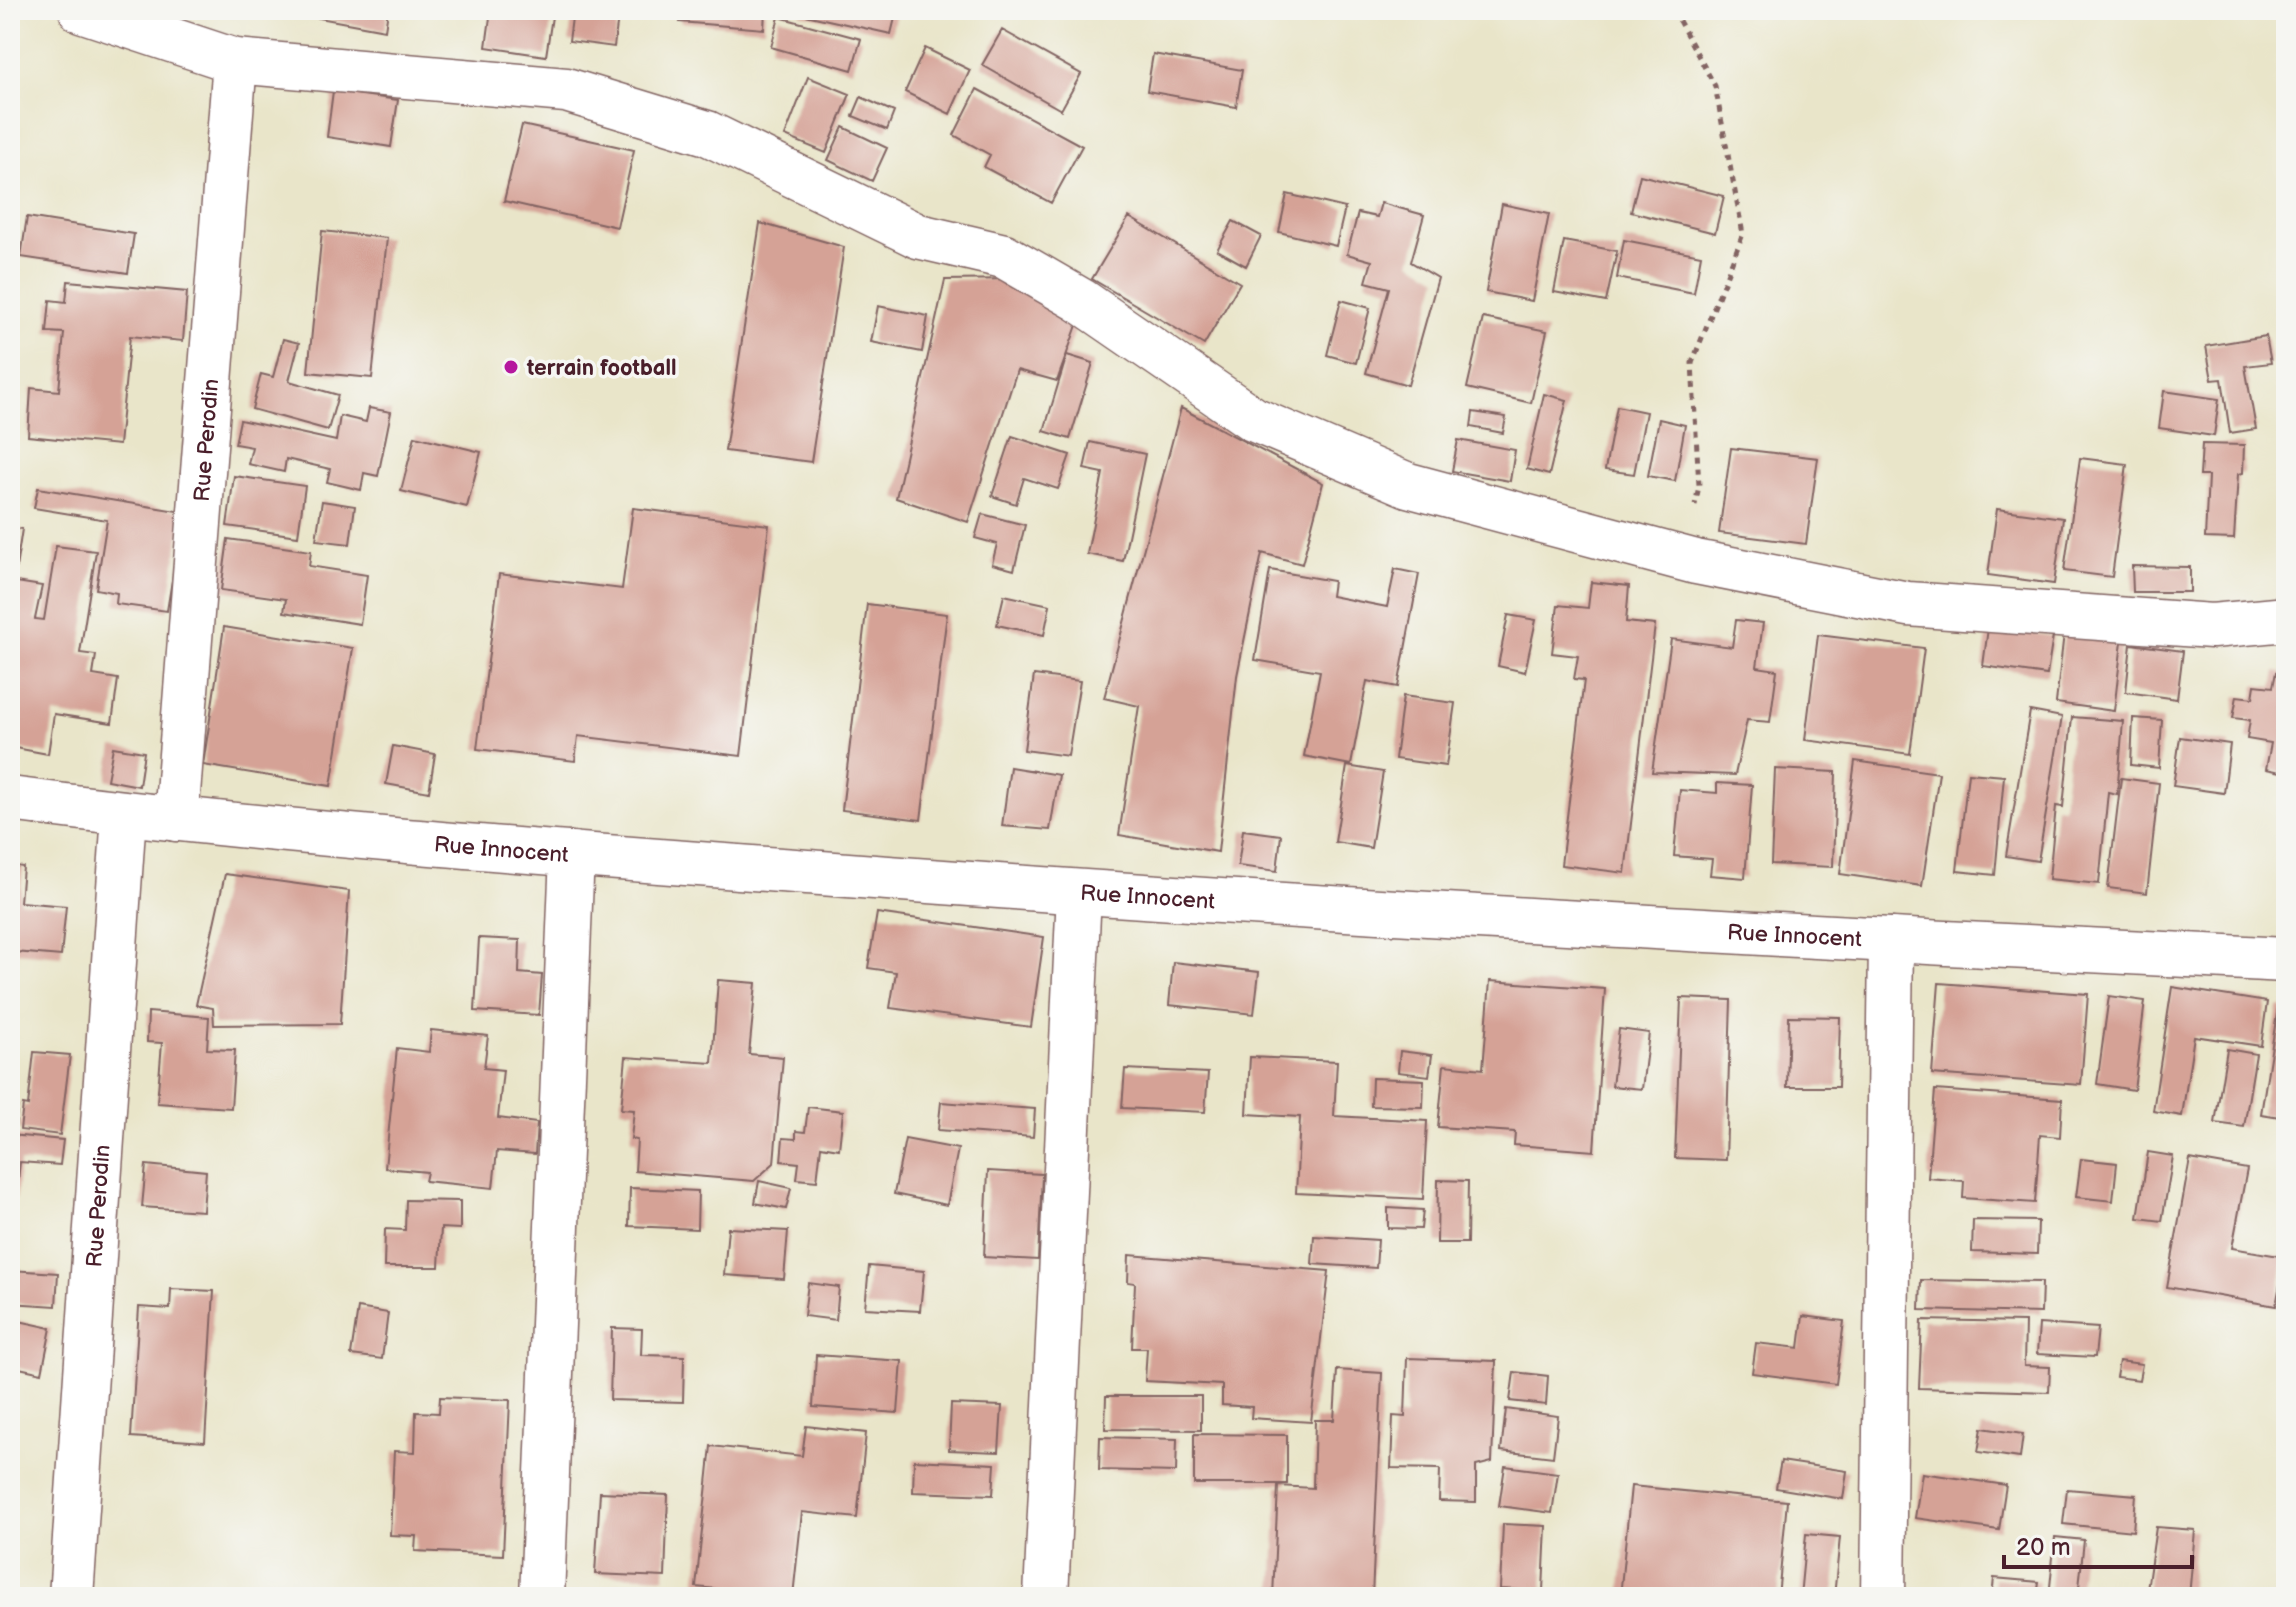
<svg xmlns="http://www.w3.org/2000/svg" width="2296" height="1607" font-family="'Balsamiq Sans',sans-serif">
  <rect width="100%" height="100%" fill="#f6f6f2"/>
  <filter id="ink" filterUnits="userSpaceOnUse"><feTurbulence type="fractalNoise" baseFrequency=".0125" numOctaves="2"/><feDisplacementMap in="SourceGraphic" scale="16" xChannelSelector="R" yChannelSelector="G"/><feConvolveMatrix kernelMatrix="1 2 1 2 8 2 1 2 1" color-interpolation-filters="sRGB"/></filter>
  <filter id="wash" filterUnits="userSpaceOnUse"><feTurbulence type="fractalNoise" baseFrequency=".006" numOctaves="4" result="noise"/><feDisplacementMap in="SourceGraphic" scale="32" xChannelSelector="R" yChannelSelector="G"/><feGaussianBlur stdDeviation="1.8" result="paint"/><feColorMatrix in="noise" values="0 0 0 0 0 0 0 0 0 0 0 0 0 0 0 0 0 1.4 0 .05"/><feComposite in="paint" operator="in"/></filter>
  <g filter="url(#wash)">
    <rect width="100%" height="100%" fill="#e9e5c9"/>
    <g id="blocks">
      <path fill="#d5a296" d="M304,10H388L385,30L303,15Z
        M491,10H553L546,56L486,47Z
        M573,10H619L614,47L569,41Z
        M682,10H765L764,29L680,22Z
        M802,10H897L891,34L801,14Z
        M779,17L861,39L852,70L771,47Z
        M1002,30L1081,74L1061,110L982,65Z
        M925,48L970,70L950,114L905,92Z
        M1153,54L1242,70L1236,107L1147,91Z
        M808,77L850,94L826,153L785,136Z
        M977,89L1082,146L1051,203L984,167L990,155L954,135Z
        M333,91L398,100L391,147L327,137Z
        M861,97L894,112L887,130L853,116Z
        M522,125L634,150L617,227L504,201Z
        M843,127L887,148L872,181L828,160Z
        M1640,175L1724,196L1715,233L1631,212Z
        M1287,194L1345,208L1336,246L1279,232Z
        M1381,203L1424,215L1411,262L1438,278L1408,385L1366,373L1389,288L1366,282L1372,261L1347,254L1358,213L1377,217Z
        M1502,204L1549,214L1532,301L1486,292Z
        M27,217L134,234L128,273L21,257Z
        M1129,217L1240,283L1204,345L1092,279Z
        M1233,221L1261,236L1246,266L1217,250Z
        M760,223L844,247L811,462L725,451Z
        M322,231L387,238L372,378L308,372Z
        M1624,240L1701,255L1694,293L1617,278Z
        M1564,241L1617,251L1606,302L1554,292Z
        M1015,279L1081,314L1057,381L1017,370L968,522L896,498L945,280Z
        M68,281L187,292L183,341L130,336L119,445L28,436L31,388L59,391L64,333L47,332L50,300L66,302Z
        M1341,300L1370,308L1356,363L1327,355Z
        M878,306L928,316L922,352L871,342Z
        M1483,318L1547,331L1531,403L1467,388Z
        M2266,336L2271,363L2245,366L2256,429L2230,433L2222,379L2212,380L2206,346Z
        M283,339L299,343L289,381L338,395L328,430L252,409L261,374L273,377Z
        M1067,355L1093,363L1070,439L1044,431Z
        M2164,391L2219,399L2214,436L2159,428Z
        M1544,394L1567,400L1549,475L1527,469Z
        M1617,406L1646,412L1634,474L1605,470Z
        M369,408L391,412L378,476L364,473L361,490L327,482L330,469L286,459L284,472L248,464L252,447L235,444L240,420L336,441L340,416L366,422Z
        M1181,408L1323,483L1302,564L1262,553L1237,676L1218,852L1119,835L1139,706L1104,698Z
        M1473,412L1506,417L1503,433L1471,427Z
        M1659,419L1685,425L1675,481L1648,476Z
        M415,436L481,452L467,507L401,491Z
        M1012,436L1070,455L1058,489L1024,478L1016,504L992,496Z
        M1458,440L1515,450L1510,481L1452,471Z
        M1090,442L1145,454L1123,561L1087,554L1103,473L1084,469Z
        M2202,444L2244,445L2243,473L2238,474L2234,539L2205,538L2208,476H2200Z
        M1731,448L1818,458L1806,544L1719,533Z
        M2080,458L2127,464L2112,577L2064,571Z
        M234,476L305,486L298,536L227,526Z
        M38,488L183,512L167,611L116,604L117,593L96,589L107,520L34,508Z
        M322,501L355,506L350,544L316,540Z
        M633,508L769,525L741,756L578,736L575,761L477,749L499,574L622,589Z
        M1997,509L2063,518L2054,584L1988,575Z
        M982,514L1025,525L1014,570L992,564L997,544L975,538Z
        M10,527L22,529L16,568L10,567Z
        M228,539L311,551L309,566L367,575L360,624L284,612L286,599L221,590Z
        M56,546L96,551L80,653L96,655L93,675L118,679L112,723L54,714L48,754L10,747V581L42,586L35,619L44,620Z
        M2132,566L2190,567V592H2133Z
        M1395,569L1419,574L1398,687L1367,681L1351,765L1304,756L1320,671L1255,660L1270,570L1333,581L1331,596L1387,607Z
        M1591,582L1629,586L1626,622L1655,625L1625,873L1561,865L1584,680L1574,679L1578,656L1552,653L1558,605L1588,608Z
        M1004,595L1050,605L1044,635L997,625Z
        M867,604L947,614L921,820L842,810Z
        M1508,615L1536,620L1525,672L1498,666Z
        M1736,620L1763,623L1757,667L1777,670L1770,722L1747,720L1735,775L1652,772L1671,639L1732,647Z
        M224,627L353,648L331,786L203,765Z
        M1988,628L2053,636L2047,675L1983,666Z
        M2064,633L2122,641L2114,711L2056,703Z
        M1818,635L1924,648L1910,754L1805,740Z
        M2131,644L2183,651L2177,699L2126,692Z
        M2276,672L2286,673V773L2266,769L2271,743L2247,739L2250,720L2233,718L2237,696L2253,698L2255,685L2273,687Z
        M1034,675L1080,681L1068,756L1024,750Z
        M1403,696L1455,703L1446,766L1395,759Z
        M2030,711L2062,717L2038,861L2006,856Z
        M2072,717L2123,721L2117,794L2108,792L2099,884L2049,879L2056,806L2063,807Z
        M2133,718L2162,720L2159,768L2131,765Z
        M2180,737L2230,744L2224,793L2173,786Z
        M393,746L435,754L429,792L386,784Z
        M113,747L144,752L139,786L107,780Z
        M1855,761L1939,773L1922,886L1840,874Z
        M1347,766L1383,772L1371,848L1335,842Z
        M1010,767L1059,775L1050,830L1002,826Z
        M1775,769L1836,772L1833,867L1771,864Z
        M1968,773L2004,776L1995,875L1957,871Z
        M2121,778L2159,783L2147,893L2108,888Z
        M1717,783L1752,785L1745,878L1710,875L1712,859L1674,856L1680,790L1717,793Z
        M1243,830L1281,835L1277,871L1238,866Z
        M10,865L23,867L20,902L66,906L61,956L15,952L16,941L10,940Z
        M225,874L349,891L340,1024L214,1025L213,1008L196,1005Z
        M877,913L1044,937L1031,1027L890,1008L896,972L868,968Z
        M479,938L520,940L519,973L542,975L539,1015L475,1011Z
        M1173,962L1259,972L1254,1014L1169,1005Z
        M718,980L756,983L749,1054L783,1057L774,1163L754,1181L635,1171L637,1140L631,1139L634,1110L621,1109L626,1057L712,1063Z
        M1490,981L1605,989L1594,1151L1514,1145L1515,1132L1438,1127L1444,1065L1483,1069Z
        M1939,983L2088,994L2081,1085L1932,1074Z
        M2172,987L2267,1002L2261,1046L2194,1036L2182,1116L2153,1111Z
        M2109,996L2145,1001L2134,1090L2097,1084Z
        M1681,998L1731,1000L1726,1160L1675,1158Z
        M2278,1007L2286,1008V1118L2261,1114Z
        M148,1012L209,1017L207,1049L235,1050L231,1108L157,1103L162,1043L147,1042Z
        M1789,1016L1840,1017L1838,1087H1787Z
        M1619,1029L1649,1033L1642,1089L1612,1086Z
        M431,1030L488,1036L484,1068L503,1070L498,1118L537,1123L535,1154L497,1151L493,1188L425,1181L427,1172L385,1168L397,1048L429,1052Z
        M2227,1049L2256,1054L2244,1127L2215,1123Z
        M1400,1051L1432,1055L1429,1076L1398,1072Z
        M34,1052L70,1055L60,1135L20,1130L23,1105L28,1106Z
        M1250,1057L1337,1061L1334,1116L1427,1121L1423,1199L1296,1193L1300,1117L1247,1114Z
        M1125,1069L1208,1073L1205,1112L1122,1108Z
        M1372,1078L1424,1080L1423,1107L1371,1106Z
        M1935,1090L2062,1099L2060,1137L2040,1135L2035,1203L1963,1198L1964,1181L1928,1178Z
        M10,1101L18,1102L15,1129H10Z
        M941,1102L1035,1109L1033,1137L938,1130Z
        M808,1107L843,1111L839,1149L821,1146L817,1181L797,1179L799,1163L781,1161L783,1138L796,1139V1131L805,1132Z
        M10,1135L63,1140L60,1165L20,1162L16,1199H10Z
        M905,1139L958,1149L947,1205L894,1194Z
        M2148,1152L2173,1156L2162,1221L2138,1218Z
        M2081,1159L2117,1163L2113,1201L2076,1197Z
        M2190,1159L2247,1169L2232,1248L2285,1257L2276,1306L2167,1287Z
        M146,1165L206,1171L203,1211L142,1207Z
        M988,1171L1042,1174L1038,1260L984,1257Z
        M1438,1180L1468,1181L1467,1243H1437Z
        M759,1181L791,1188L786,1209L755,1203Z
        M630,1188L698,1191L697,1229L629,1226Z
        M406,1200L460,1201V1229L441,1228L439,1267H384L385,1229L405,1230Z
        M1388,1208L1423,1210L1421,1229L1388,1228Z
        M1973,1220L2038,1221L2037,1254L1972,1252Z
        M728,1228L788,1231L784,1279L724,1275Z
        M1314,1236L1378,1240L1376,1268L1312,1264Z
        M1129,1255L1329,1271L1311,1422L1251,1418L1252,1407L1222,1405V1385L1145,1381L1147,1348H1132L1135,1283L1128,1282Z
        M869,1266L924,1271L920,1311L865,1308Z
        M10,1270L58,1273L56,1306L10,1303Z
        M1921,1280L2042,1282L2041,1313L1920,1310Z
        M808,1283L839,1287L836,1320L804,1316Z
        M171,1289L214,1291L205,1442L131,1437L139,1307L170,1309Z
        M358,1308L388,1313L382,1359L351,1355Z
        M1803,1316L1844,1321L1836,1384L1752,1373L1756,1343L1799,1348Z
        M10,1319L51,1328L42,1373L10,1366Z
        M1922,1320L2025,1322L2024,1366L2050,1367L2049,1392L1919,1388Z
        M2039,1324L2098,1328L2095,1357L2037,1354Z
        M612,1328L642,1329L641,1355L684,1356L683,1402L610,1400Z
        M816,1355L902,1361L898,1413L813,1407Z
        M1407,1358L1496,1361L1492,1462L1476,1466V1502L1439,1501L1440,1469L1391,1468L1393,1416L1405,1417Z
        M2119,1361L2142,1364L2139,1380L2116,1377Z
        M1337,1370L1382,1373L1372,1597H1273L1278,1486L1313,1488L1315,1420H1334Z
        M1514,1372L1548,1376L1546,1405L1510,1401Z
        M1106,1396H1201V1430L1105,1429Z
        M440,1397L510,1400L503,1555L415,1551L416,1536L390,1535L394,1451L415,1452L416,1412L439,1413Z
        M951,1404L1002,1406L999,1452L949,1450Z
        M1506,1409L1558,1416L1553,1457L1501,1451Z
        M806,1426L866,1433L857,1518L802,1512L793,1596L696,1587L711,1446L802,1456Z
        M1982,1428L2023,1434L2020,1458L1978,1452Z
        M1194,1434L1287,1435V1484H1194Z
        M1100,1437L1177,1439L1176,1472L1099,1470Z
        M914,1460L995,1464L993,1495L913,1492Z
        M1781,1461L1847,1471L1843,1499L1776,1488Z
        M1505,1466L1558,1473L1552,1513L1499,1506Z
        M1922,1473L2006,1485L1999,1530L1915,1518Z
        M1631,1486L1787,1501L1778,1597H1620Z
        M2067,1489L2136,1495L2133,1531L2063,1524Z
        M600,1492L668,1495L665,1577L595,1574Z
        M1503,1524L1546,1526L1543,1591L1500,1589Z
        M2156,1527L2195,1530L2189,1597H2146Z
        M1806,1534L1840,1537L1834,1597H1800Z
        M2055,1537L2084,1540L2078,1597H2049Z
        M1994,1578L2039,1582L2037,1597H1992Z
        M2106,1588L2131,1592V1597H2104Z"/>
    </g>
  </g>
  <g filter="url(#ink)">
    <use href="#blocks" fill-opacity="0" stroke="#826462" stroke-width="2"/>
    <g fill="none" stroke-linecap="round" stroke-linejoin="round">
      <g stroke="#826462" stroke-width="47">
        <g id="minor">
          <path d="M81,10L235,61L566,90L707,133L918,236L1004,256L1080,300L1253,419L1408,485L1696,562L1908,604L2212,626L2286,619"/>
          <path id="s1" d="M10,799C279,834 550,853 821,873C1309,910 1797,936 2286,960"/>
          <path id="s2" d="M176,819L235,61"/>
          <path id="s3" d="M71,1597L124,814"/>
          <path d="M542,1597L572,854"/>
          <path d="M1046,1597L1079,893"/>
          <path d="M1883,1597L1891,940"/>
        </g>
      </g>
      <path stroke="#826462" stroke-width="5" stroke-dasharray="6 6" stroke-linecap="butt" d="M1673,10L1715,86L1743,234L1692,363L1699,486L1695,505"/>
      <use href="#minor" stroke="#fff" stroke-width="44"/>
    </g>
  </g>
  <circle fill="#b5179e" stroke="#f6f6f2" stroke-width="3" cx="511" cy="367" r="8"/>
  <g text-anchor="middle" stroke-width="7" stroke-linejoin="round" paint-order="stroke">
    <g font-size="22" font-weight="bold" fill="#4a1f2b" stroke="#f6f6f2" text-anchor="start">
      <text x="527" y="375">terrain football</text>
    </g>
    <g font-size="22" fill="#4a1f2b" stroke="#f6f6f2">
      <text dy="8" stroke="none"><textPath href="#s2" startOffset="380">Rue Perodin</textPath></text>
      <text dy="8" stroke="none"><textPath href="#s1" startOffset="494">Rue Innocent</textPath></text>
      <text dy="8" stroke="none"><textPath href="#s1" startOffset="1142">Rue Innocent</textPath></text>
      <text dy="8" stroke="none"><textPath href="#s1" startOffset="1790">Rue Innocent</textPath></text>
      <text dy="8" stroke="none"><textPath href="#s3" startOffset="392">Rue Perodin</textPath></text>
    </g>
  </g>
  <rect width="2296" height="1607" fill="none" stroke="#f6f6f2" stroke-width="40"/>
  <path d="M2004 1555v12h188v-12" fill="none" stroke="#4a1f2b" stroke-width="4"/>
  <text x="2016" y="1555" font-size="24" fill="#4a1f2b" stroke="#f6f6f2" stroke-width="6" paint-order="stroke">20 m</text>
</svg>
